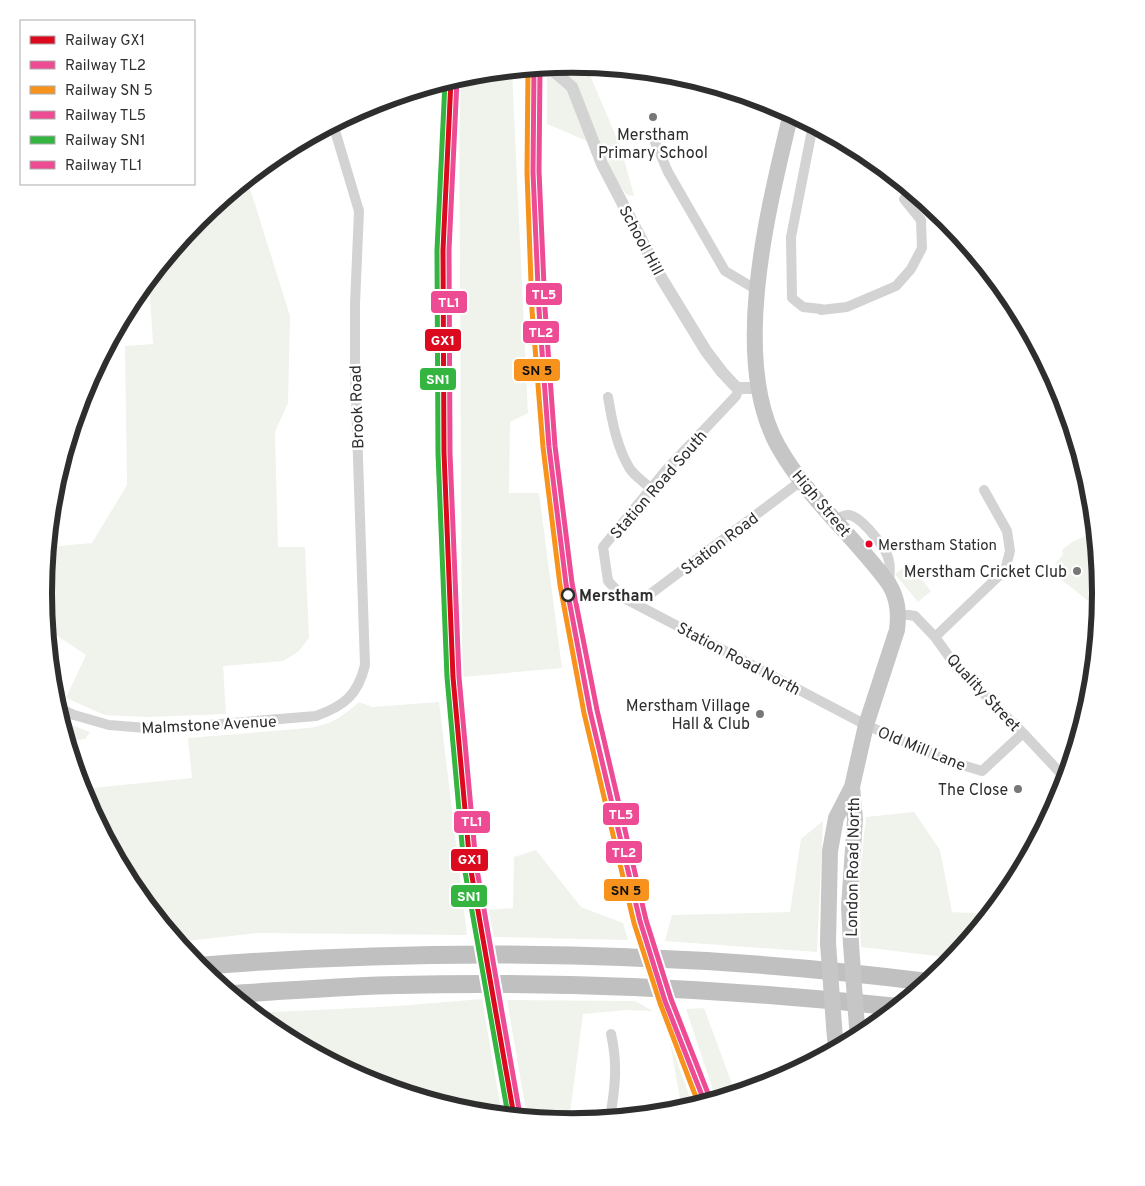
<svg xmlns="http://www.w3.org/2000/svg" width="1145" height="1186" font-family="Overpass,sans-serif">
  <rect width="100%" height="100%" fill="#fff"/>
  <path fill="#f0f3ec" d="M573,64L586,66L621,148L634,196L627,195L587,141L547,124V67Z
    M512,70L528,413L510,422L509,493H539L562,668L462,677L459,77L470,74Z
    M247,179L290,316L288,403L275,432L278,547H305L309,638L298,652L283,661L223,666L226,714L147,717L105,715L66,698L86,655L47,629L44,593L48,547L92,543L127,485L125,346L153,344L149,279L199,219Z
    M1095,532L1101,593L1100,610L1063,581L1052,569L1063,554L1062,550L1072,542Z
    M909,564L931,591L918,602L895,574Z
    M359,702L372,707L439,702L467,935L258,933L178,942L133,887L82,789L192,778L188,738L309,728C332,724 342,717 359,702Z
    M61,721L90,732L85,739L68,741Z
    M914,812L940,850L952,912L990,914L954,958L861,947L859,882L866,817Z
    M823,821L817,952L665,941L672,915L790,912L801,839Z
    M536,850L581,907L623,923L628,940L494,937L488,910L513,908L514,857Z
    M482,999L502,1115L469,1112L370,1081L279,1032L254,1013L398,1006Z
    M507,1000L635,1001L653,1011L627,1010L583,1014L569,1121L527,1117Z
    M704,1008L734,1089L737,1093L716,1099L686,1009Z
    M670,1042L693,1106L682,1110Z"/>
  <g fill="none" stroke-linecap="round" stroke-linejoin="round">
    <path stroke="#d3d3d3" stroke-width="10" d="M813,125L791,237L792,298L803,307L821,309
      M652,135L668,172L725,271L757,290
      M821,310L847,307L896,286L911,269L922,248L921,220L904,199
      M739,388L736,396L667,469L603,547L608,581L624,598L866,725L949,761L982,771L1023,733
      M608,397C612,421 617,448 630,469C635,476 644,482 650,488
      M835,520C839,518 845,514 849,515C862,517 887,549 889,561C891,568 889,577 889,584
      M637,604L801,481
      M899,615H909L915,616L935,637L955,665L1023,733L1066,779
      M935,637L1005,570L1010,551L1007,531L984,490
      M57,707L74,715L109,725L159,729L316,716C344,706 358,695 365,665L355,369V304L359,211L333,124
      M610,1118C615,1089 618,1064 611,1034"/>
    <path stroke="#d3d3d3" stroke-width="12" d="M549,67L572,87L602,164L662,279L706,351L722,372L735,386L739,388H759"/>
    <path stroke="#c6c6c6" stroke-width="16" d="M791,113C769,206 729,358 778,446C807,498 855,537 889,584C898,599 899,613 897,630L866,725L852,787L836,818L830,851L828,943
      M851,944L849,907L855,819L852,787
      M834,1026L836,1049"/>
    <path stroke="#c0c0c0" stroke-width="18" d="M198,966C440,947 686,951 928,982
      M232,994C287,991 343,986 398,985C565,981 732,989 898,1007"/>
    <path stroke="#c6c6c6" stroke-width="16" d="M828,943L834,1026
      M851,944L857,1027"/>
    <g stroke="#fff" stroke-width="9">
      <path id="rail-1" d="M451,80L443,250L444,453L453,677L470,865L514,1116"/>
    </g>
    <g stroke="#fff" stroke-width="9">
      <path id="rail-2" d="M534,68L533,172L539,310L549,447L566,584L590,711L640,921L665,1001L705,1103"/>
    </g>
    <g stroke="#fff" stroke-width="9">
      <path id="rail-3" d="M528,69L527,172L532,310L543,447L560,585L584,713L634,923L660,1003L699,1105"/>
    </g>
    <g stroke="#fff" stroke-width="9">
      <path id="rail-4" d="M540,68L539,171L545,309L555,446L572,583L597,710L646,920L671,999L711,1101"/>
    </g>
    <g stroke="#fff" stroke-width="9">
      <path id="rail-5" d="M445,82L437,250L438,453L447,677L464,866L508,1115"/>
    </g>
    <g stroke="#fff" stroke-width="9">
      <path id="rail-6" d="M457,80L449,250L450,453L459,677L476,864L520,1115"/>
    </g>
    <use href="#rail-1" stroke="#dc0a1e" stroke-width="5"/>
    <use href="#rail-2" stroke="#ee4b95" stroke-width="5"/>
    <use href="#rail-3" stroke="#f7931d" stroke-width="5"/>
    <use href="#rail-4" stroke="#ee4b95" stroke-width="5"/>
    <use href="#rail-5" stroke="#33b540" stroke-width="5"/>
    <use href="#rail-6" stroke="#ee4b95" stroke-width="5"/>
  </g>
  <g fill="#777" stroke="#fff" stroke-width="2">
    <circle cx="653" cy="117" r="5"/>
    <circle cx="1077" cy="571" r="5"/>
    <circle cx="760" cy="714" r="5"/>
    <circle cx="1018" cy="789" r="5"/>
  </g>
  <circle fill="#e4002b" stroke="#fff" stroke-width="2" cx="869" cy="544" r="4.5"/>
  <circle fill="#fff" stroke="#2e2e2e" stroke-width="2.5" cx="568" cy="595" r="6"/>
  <g text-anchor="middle" stroke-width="5" stroke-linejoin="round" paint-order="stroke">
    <g font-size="15" fill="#2e2e2e" stroke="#fff" text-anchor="start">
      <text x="878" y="550">Merstham Station</text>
    </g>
    <g font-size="16" fill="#2e2e2e" stroke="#fff" text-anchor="end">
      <text x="653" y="140" text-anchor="middle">Merstham<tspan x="653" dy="18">Primary School</tspan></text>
      <text x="1067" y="577">Merstham Cricket Club</text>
      <text x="750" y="711">Merstham Village<tspan x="750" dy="18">Hall &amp; Club</tspan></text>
      <text x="1008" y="795">The Close</text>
    </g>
    <g font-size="16" fill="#2e2e2e" stroke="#fff">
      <text transform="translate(642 240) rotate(62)" y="6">School Hill</text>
      <text transform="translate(356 407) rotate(-92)" y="6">Brook Road</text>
      <text transform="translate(658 484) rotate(-49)" y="6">Station Road South</text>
      <text transform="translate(822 503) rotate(50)" y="6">High Street</text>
      <text transform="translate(719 543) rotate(-37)" y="6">Station Road</text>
      <text transform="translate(739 658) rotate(28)" y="6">Station Road North</text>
      <text transform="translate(984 692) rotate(47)" y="6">Quality Street</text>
      <text transform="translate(209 724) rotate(-3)" y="6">Malmstone Avenue</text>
      <text transform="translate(922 748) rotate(22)" y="6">Old Mill Lane</text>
      <text transform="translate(852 867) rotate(-89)" y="6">London Road North</text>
    </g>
    <g font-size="16" font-weight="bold" fill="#2e2e2e" stroke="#fff" text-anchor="start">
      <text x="579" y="601">Merstham</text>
    </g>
  </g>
  <path d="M0 0H1145V1186H0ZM52 593a520 520 0 1 1 1040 0a520 520 0 1 1-1040 0Z" fill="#fff" fill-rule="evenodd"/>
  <path fill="none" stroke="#2e2e2e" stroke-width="6" d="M52 593a520 520 0 1 1 1040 0a520 520 0 1 1-1040 0Z"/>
  <g stroke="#fff" stroke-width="2">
    <rect x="525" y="282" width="38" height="24" rx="5" fill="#ee4b95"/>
    <rect x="430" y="290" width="38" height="24" rx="5" fill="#ee4b95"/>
    <rect x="522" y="320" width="38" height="24" rx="5" fill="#ee4b95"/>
    <rect x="424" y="328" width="38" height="24" rx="5" fill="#dc0a1e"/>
    <rect x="513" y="358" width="48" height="24" rx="5" fill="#f7931d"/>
    <rect x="419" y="367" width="38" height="24" rx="5" fill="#33b540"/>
    <rect x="602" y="802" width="38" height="24" rx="5" fill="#ee4b95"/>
    <rect x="453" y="810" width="38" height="24" rx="5" fill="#ee4b95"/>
    <rect x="605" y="840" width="38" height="24" rx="5" fill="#ee4b95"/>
    <rect x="450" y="848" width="39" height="24" rx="5" fill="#dc0a1e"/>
    <rect x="603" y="878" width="47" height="24" rx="5" fill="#f7931d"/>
    <rect x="450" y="884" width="38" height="24" rx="5" fill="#33b540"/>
  </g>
  <g font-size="14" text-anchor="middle" font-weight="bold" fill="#fff">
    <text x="544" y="299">TL5</text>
    <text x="449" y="307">TL1</text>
    <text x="541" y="337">TL2</text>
    <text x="443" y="345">GX1</text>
    <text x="438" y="384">SN1</text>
    <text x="621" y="819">TL5</text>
    <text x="472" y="826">TL1</text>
    <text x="624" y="857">TL2</text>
    <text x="470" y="864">GX1</text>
    <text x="469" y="901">SN1</text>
  </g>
  <g font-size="14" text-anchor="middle" font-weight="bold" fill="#111">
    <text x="537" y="375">SN 5</text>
    <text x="626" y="895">SN 5</text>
  </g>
  <rect x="20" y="20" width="175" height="165" fill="#ffffff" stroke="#ababab"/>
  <rect x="30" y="36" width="25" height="8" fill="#dc0a1e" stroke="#ababab"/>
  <text x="65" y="45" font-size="15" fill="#2e2e2e">Railway GX1</text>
  <rect x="30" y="61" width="25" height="8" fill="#ee4b95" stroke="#ababab"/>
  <text x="65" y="70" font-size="15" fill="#2e2e2e">Railway TL2</text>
  <rect x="30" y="86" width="25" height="8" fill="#f7931d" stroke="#ababab"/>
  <text x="65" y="95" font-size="15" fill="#2e2e2e">Railway SN 5</text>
  <rect x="30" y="111" width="25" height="8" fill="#ee4b95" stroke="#ababab"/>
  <text x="65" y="120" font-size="15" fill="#2e2e2e">Railway TL5</text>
  <rect x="30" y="136" width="25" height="8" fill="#33b540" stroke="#ababab"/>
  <text x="65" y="145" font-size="15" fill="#2e2e2e">Railway SN1</text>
  <rect x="30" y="161" width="25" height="8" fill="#ee4b95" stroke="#ababab"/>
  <text x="65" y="170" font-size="15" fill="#2e2e2e">Railway TL1</text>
</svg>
